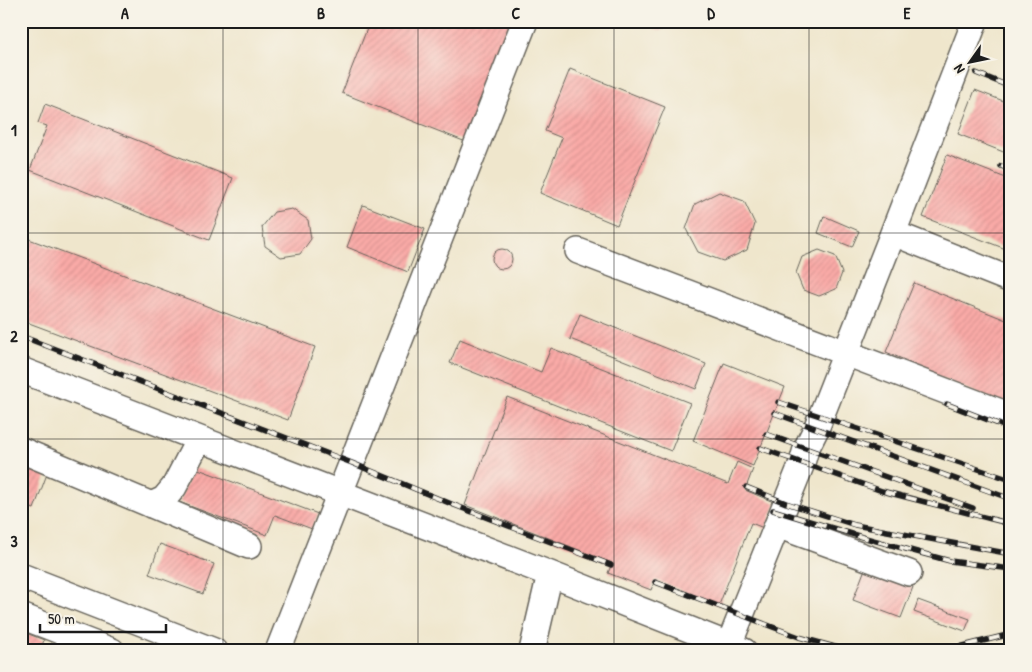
<svg xmlns="http://www.w3.org/2000/svg" width="1032" height="672" font-family="'Patrick Hand',sans-serif">
  <defs>
    <pattern id="building-hatch" width="6" height="6" patternUnits="userSpaceOnUse" patternTransform="scale(1.25)"><rect width="6" height="6" fill="#faaaa7"/><path d="M-1 1l2-2M0 6l6-6M5 7l2-2" fill="none" stroke="#d6928f"/></pattern>
  </defs>
  <rect width="100%" height="100%" fill="#f7f3e8"/>
  <filter id="ink" filterUnits="userSpaceOnUse"><feTurbulence type="fractalNoise" baseFrequency=".02" numOctaves="2"/><feDisplacementMap in="SourceGraphic" scale="10" xChannelSelector="R" yChannelSelector="G"/><feConvolveMatrix kernelMatrix="1 2 1 2 8 2 1 2 1" color-interpolation-filters="sRGB"/></filter>
  <filter id="wash" filterUnits="userSpaceOnUse"><feTurbulence type="fractalNoise" baseFrequency=".0096" numOctaves="4" result="noise"/><feDisplacementMap in="SourceGraphic" scale="20" xChannelSelector="R" yChannelSelector="G"/><feGaussianBlur stdDeviation="1.12" result="paint"/><feColorMatrix in="noise" values="0 0 0 0 0 0 0 0 0 0 0 0 0 0 0 0 0 1.4 0 .05"/><feComposite in="paint" operator="in"/></filter>
  <g filter="url(#wash)">
    <rect width="100%" height="100%" fill="#efe6cc"/>
    <g id="blocks">
      <path fill="url(#building-hatch)" d="M370,21H514L466,142L342,93Z
        M638,21H665L661,31Z
        M570,69L665,107L617,225L540,193L562,138L545,131Z
        M975,90L1011,104V155L958,134Z
        M45,104L233,178L209,240L30,170L47,126L38,123Z
        M947,155L1011,180V251L923,217Z
        M719,192L744,201L755,224L747,250L723,261L698,252L686,229L695,204Z
        M363,205L425,229L408,272L347,247Z
        M292,209L308,220L311,239L300,254L281,257L265,246L262,227L274,212Z
        M824,216L859,231L852,247L818,233Z
        M21,236L315,347L288,420L21,320Z
        M492 259a10 10 0 1 1 20 0a10 10 0 1 1-20 0Z
        M819,250L835,256L842,273L836,289L819,296L803,290L796,273L802,257Z
        M914,283L1011,322V407L906,364L907,361L886,352Z
        M580,314L706,364L696,389L570,339Z
        M460,339L541,372L551,348L690,403L671,451L450,363Z
        M724,363L785,387L753,466L693,441Z
        M507,397L728,484L737,462L753,469L745,490L776,503L766,529L751,523L719,605L655,580L651,590L608,573L612,563L465,505Z
        M21,465L47,474L34,509L21,504Z
        M193,467L318,514L312,529L275,515L267,535L179,502Z
        M160,544L214,564L203,594L149,574Z
        M865,569L913,587L901,618L853,600Z
        M918,600L970,619L965,631L914,612Z
        M21,631L44,640L40,651H21Z"/>
    </g>
  </g>
  <g filter="url(#ink)">
    <use href="#blocks" fill-opacity="0" stroke="#66635a" stroke-width="1"/>
    <g fill="none" stroke-linecap="round" stroke-linejoin="round">
      <g stroke="#66635a" stroke-width="28">
        <path id="minor" d="M893,233L1011,280
          M578,251L1011,416
          M21,370L550,574L744,651
          M21,450L249,546
          M151,505L164,499L174,487L199,439
          M777,525L909,573
          M21,576L214,651
          M21,616L112,651
          M729,645L802,463L806,449L816,429L893,233L975,21
          M278,651L525,21
          M532,651L550,574"/>
      </g>
      <use href="#minor" stroke="#fff" stroke-width="25"/>
      <g stroke="#1c1c1c" stroke-width="5.5">
        <path id="rail" d="M976,73L1011,87
          M1001,166L1011,170
          M21,336L352,463L454,505L611,565
          M778,402L1011,480
          M947,404L1011,429
          M774,413L1011,499
          M766,434L973,508
          M760,448L882,491L1011,524
          M746,487L786,503L855,525L1011,554
          M773,510L862,537L950,561L1011,569
          M655,582L799,637L849,651
          M786,650L788,651
          M924,651L959,647L1011,634
          M996,651L1011,648"/>
      </g>
      <use href="#rail" stroke="#f7f3e8" stroke-width="4" stroke-dasharray="11" stroke-linecap="butt"/>
    </g>
  </g>
  <path fill="none" stroke="#1c1c1c" stroke-width="1" stroke-opacity="0.55" d="M223,21V651M418,21V651M614,21V651M809,21V651M21,233H1011M21,439H1011"/>
  <rect width="1032" height="672" fill="none" stroke="#f7f3e8" stroke-width="55"/>
  <g transform="translate(970 62) rotate(237)" stroke="#f7f3e8" stroke-width="4" paint-order="stroke">
  <path d="M0-4L9 19L0 12L-9 19Z" fill="#1c1c1c"/>
  <text y="-8" font-size="14" font-weight="bold" text-anchor="middle" fill="#1c1c1c">N</text>
  </g>
  <path d="M40 624v8h126v-8" fill="none" stroke="#1c1c1c" stroke-width="2.5"/>
  <text x="48" y="624" font-size="15" fill="#1c1c1c" stroke="#f7f3e8" stroke-width="4" paint-order="stroke">50 m</text>
  <rect x="28" y="28" width="976" height="616" fill="none" stroke="#1c1c1c" stroke-width="2"/>
  <g font-size="16" text-anchor="middle" font-weight="bold" fill="#1c1c1c">
    <text x="125" y="19">A</text>
    <text x="321" y="19">B</text>
    <text x="516" y="19">C</text>
    <text x="711" y="19">D</text>
    <text x="907" y="19">E</text>
    <text x="14" y="136">1</text>
    <text x="14" y="342">2</text>
    <text x="14" y="547">3</text>
  </g>
</svg>
